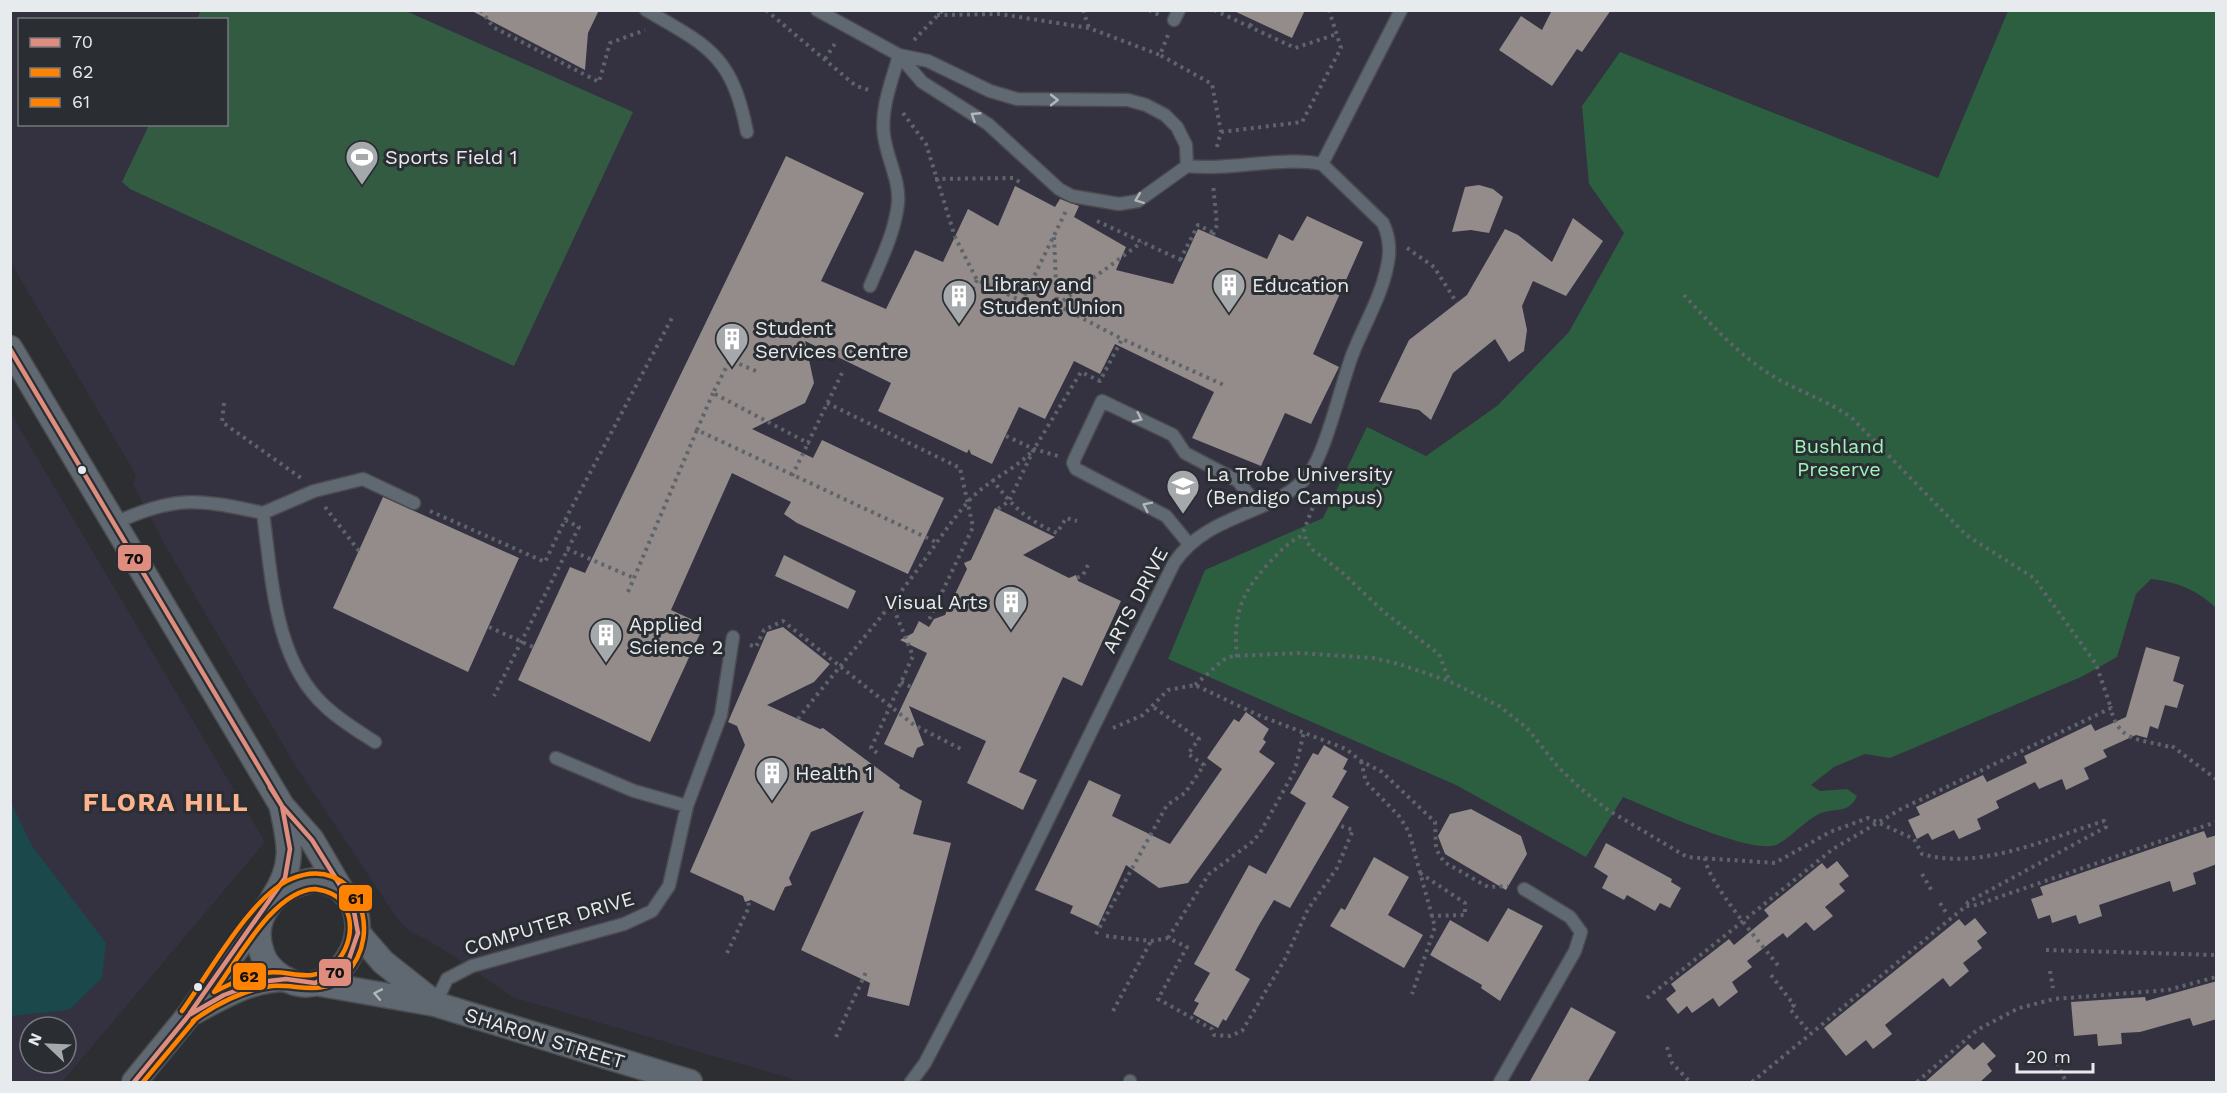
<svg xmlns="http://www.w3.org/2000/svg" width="2227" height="1093" font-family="'Work Sans',sans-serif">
  <rect width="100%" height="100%" fill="#2c2e31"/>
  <path fill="#343141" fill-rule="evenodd" d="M10,11H2216V1082H802L512,997L449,953L409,930L398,920L292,760L166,547L133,484L136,475L11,263ZM20,20H226V124H20Z
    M10,412L265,842L62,1082H11ZM30,1027H66V1063H30Z"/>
  <path fill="#335b41" d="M201,10L406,11L633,112L514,366L130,189L122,182L149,125L226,124V20L197,19Z"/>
  <path fill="#2b5f3f" d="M2008,11H2216V608C2197,590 2178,582 2151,579L2136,594L2117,657L2081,677L1890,758L1865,754L1834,767L1811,785L1820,791L1847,789L1857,796C1849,815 1833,807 1819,814C1803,822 1793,836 1778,844C1754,857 1651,808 1623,797L1586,857L1456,785L1168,659L1205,570L1323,518L1367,427L1426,456L1497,406L1569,332L1624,233L1589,184L1582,106L1620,52L1938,178Z"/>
  <path fill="#1b484b" d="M10,800L32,846L106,943L102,978L69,1010L11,1016Z"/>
  <path fill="#938c8a" d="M470,10H599L588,33L585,70Z
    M1232,10H1305L1292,38Z
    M1552,10H1611L1582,52L1577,49L1552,86L1499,50L1521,16L1542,30Z
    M786,156L864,193L821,281L886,309L915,250L943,262L968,209L998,226L1015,186L1055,207L1060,199L1079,206L1074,217L1126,247L1116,270L1173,284L1198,229L1267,259L1279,234L1293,241L1307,216L1363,242L1313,354L1339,367L1311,424L1285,413L1261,466L1192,438L1214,392L1115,344L1100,374L1074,361L1045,419L1019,407L992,464L971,454L969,449L967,453L878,411L891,383L805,341L814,383L805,403L752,429L813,458L822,440L944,498L908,574L797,523L784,514L791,502L732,473L671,610L704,625L650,742L518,680L570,567L585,573Z
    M1479,185L1493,189L1503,197L1489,233L1471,230L1452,232L1465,187Z
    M1573,218L1603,241L1566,296L1533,281L1522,306L1527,330L1524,351L1509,362L1495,339L1453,373L1431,420L1419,410L1379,402L1409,340L1467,295L1505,229L1518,235L1552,262Z
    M383,497L519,558L468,672L333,608Z
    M995,508L1055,537L1023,555L1069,578L1076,575L1078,581L1121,601L1082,686L1063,677L1019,772L1037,780L1023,810L967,783L986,741L909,706L924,745L917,748L913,758L884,744L927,653L900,640L913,633L919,621L929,627L934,619L945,615L967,569L964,563L971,560Z
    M784,555L856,591L848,609L775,576Z
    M783,627L830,664L814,682L767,705L820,729L823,728L900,785L899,788L922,801L913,834L951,843L909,1006L867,996L870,983L801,950L864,811L811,832L789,878L792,885L785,887L774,911L751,900L745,902L743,896L690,872L745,745L737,726L728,722L767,632Z
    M2146,647L2180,657L2173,681L2184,685L2177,708L2165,705L2158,729L2150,726L2147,738L2136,735L2103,750L2107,757L2084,768L2089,779L2066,790L2062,779L2039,789L2035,782L1996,801L1999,808L1977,819L1981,829L1959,839L1954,830L1932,840L1928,833L1917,839L1908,820L1920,815L1916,807L1983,775L1987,782L2027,763L2024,756L2091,724L2095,731L2126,717Z
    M1246,712L1269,729L1263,739L1266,742L1259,752L1275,763L1188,883L1159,888L1126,865L1098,926L1070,913L1073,906L1035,890L1089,780L1121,795L1112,816L1170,844L1222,769L1207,758L1234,719L1239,722Z
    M1324,745L1348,759L1343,769L1347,771L1332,797L1349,807L1290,908L1274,900L1259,925L1235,970L1250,979L1226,1021L1223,1019L1218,1028L1193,1014L1199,1003L1194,1001L1210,973L1194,964L1249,865L1266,874L1306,803L1290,793L1313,753L1318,755Z
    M1471,809L1521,836L1527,854L1506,890L1445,854L1438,836L1450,814Z
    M2204,831L2207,838L2217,835V864L2193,873L2196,884L2173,892L2170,881L2099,905L2102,916L2079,924L2076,915L2052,923L2050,915L2038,919L2031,899L2043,895L2040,887Z
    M1606,843L1672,879L1671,882L1681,888L1670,908L1660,903L1655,911L1627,895L1624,900L1602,888L1608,876L1594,867Z
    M1374,857L1409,877L1388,915L1423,935L1404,968L1330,926L1341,908L1345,910Z
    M1837,861L1849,876L1839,884L1845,891L1825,907L1833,916L1814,931L1806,922L1787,938L1783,933L1747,961L1752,967L1732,982L1738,992L1719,1007L1713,998L1692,1013L1687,1006L1678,1014L1666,999L1676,991L1671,984L1729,939L1734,945L1769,916L1764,910L1822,863L1827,869Z
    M1508,908L1543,926L1500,1001L1481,988L1482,985L1430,955L1450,920L1488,942Z
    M1975,918L1987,933L1977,941L1982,948L1963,963L1969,971L1950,987L1943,978L1885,1025L1892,1034L1873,1049L1866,1040L1846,1056L1824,1028L1959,919L1965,926Z
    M2217,981V1019L2193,1026L2190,1018L2140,1032L2121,1033L2122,1044L2098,1046L2097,1034L2074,1036L2071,1002L2145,997L2146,1001Z
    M1571,1007L1616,1032L1587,1083H1529Z
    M1983,1042L1996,1056L1987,1064L1992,1071L1979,1083H1924L1968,1044L1974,1050Z"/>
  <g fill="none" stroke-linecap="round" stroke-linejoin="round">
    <g stroke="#4b4c4e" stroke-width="15">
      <path id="service" d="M646,10C710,47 732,56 747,132
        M817,10L899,55L928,61L990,91L1017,99L1128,100L1146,105L1165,115L1177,127L1186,145L1187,166
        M1174,20L1179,10
        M899,55L922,82L988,124L1059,189L1072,196L1119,204L1138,201L1187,166C1231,171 1279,156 1322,164
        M1322,164L1401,10
        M870,286C881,260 895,232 898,203C900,181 887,158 884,136C880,109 892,81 899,55
        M263,513C272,577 274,661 326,707C341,721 358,731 375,742
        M263,513L314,491L363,479L414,503
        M115,523C175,495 200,499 263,513
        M1189,544L1166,516L1076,469L1073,463L1075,458L1102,401L1173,435L1185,453L1238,481L1258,506
        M556,758L634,791L687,806
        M435,1004L447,979L472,966L624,924L652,911L669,886L687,806L721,715L733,637
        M911,1082L925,1063L978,962L1174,563C1207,514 1267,516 1304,480C1325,460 1341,383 1353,353C1364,325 1381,297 1387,267C1391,251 1390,238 1383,223L1322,164
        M1130,1082V1081
        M1500,1082L1575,951L1581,932L1570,917L1524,889"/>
    </g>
    <g stroke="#4b4c4e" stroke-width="27">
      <path id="minor" d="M10,348L282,806L312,840L340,888
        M316,880C324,882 335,884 341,890C385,927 333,1010 282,977C273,971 265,964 262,953C248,915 279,884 316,880Z
        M273,898C295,865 290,844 282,808
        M358,933L383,962L431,1000
        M315,983L435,1004L690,1082
        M194,1012C223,996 252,979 286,979
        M134,1082L189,1015L261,915"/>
    </g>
    <path stroke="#5f646a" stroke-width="4" stroke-dasharray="3 4.5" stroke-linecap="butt" d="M481,10L493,27L599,82L610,43L645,30
      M766,10L856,86L869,90
      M1083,10L1089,28
      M1149,10L1159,15
      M1214,10L1295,48L1337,34
      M937,15L1000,14L1089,28L1160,55
      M1250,26L1253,20
      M1168,35L1160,55L1212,84L1221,132L1216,150
      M914,40L943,10
      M825,59L836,42
      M903,113L926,144L955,237L977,280L1022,301L1066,211
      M1221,132L1302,122L1341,48L1329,10
      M935,179L1013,178L1023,184
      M1097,221L1183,261
      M1213,235L1217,225L1213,184
      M1054,237L1057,304
      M1407,248L1434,267L1457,303
      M1180,260L1198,225L1214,233
      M1684,295C1708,321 1732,348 1762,369C1790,389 1824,398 1852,418L1966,535L2034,578L2096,664L2111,708
      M943,300L963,310L977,280
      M1057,305L1142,242
      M1057,305L1122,339
      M756,371L730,360L713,393L808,443L842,373
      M713,393L697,430L936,542
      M224,403L222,422L301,478
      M827,403L960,468L973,527L928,622
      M1006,436L1034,449L1058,456
      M792,476L808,443
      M992,479C1012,506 1025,519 1057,533L1066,518L1077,521
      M1318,494L1304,530L1306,541L1313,550L1344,574L1385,613L1439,654L1449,680
      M325,507L359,551
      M998,509L1009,501L1034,449L1081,372L1100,381L1122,339L1226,386
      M430,511L545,562L565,520L579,527L494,696
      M565,520L673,316
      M567,549L634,578
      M1077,578L1083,575L1088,565
      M628,592L697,430
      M489,627L533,647
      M750,645L756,647L764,630L783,621L914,725L961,749
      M1237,657C1233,615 1240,595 1268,564C1279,552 1289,541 1304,535
      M901,682L911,687
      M1195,685L1223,660L1233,656L1299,653L1373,658L1399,664L1449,681L1499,706L1527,728L1558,767L1580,788L1608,810L1687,857L1775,863L1830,832L1868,818L1914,839L1922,854C1980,871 2049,838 2104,821L2106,827L1968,902L1966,906
      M798,719C835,671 876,625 912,577C931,552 947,526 967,503C986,480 1015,471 1034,449
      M1113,728L1143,715L1168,690L1195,685L1258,715L1346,749L1361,761L1382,772L1435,822L1436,849L1444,862L1488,887L1508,886
      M2172,746L2216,779
      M877,753L871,748L913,656L891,602
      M1361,761L1366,782L1399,816L1409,832L1435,927L1412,994
      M1705,858C1707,882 1763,946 1780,968
      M1420,873L1465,903V915L1431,916
      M1922,874L1932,891
      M1940,903L1947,914
      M1096,934L1167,805L1185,793L1204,765L1188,754L1199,739L1152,706
      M1106,936L1151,941L1168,938L1187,947L1158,999L1212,1029L1214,1035L1230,1036L1242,1031L1285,959L1308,909L1337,868L1353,830L1338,825
      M1168,938L1209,874L1252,842L1260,833L1295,770L1304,732
      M2046,950L2216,955
      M727,953L749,907L748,901
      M2050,971L2053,988
      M1771,975L1794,1005L1790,1009L1810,1033
      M1647,998L1833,849L1901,809L2111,708C2117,742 2141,739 2170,747
      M1113,1011L1151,941
      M836,1037L867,970
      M1667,1047L1672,1063L1690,1082
      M2054,1056L2066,1082
      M1752,1082L1966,906H1973L2216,822
      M1917,1082L1977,1030L2019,1008L2054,999L2168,990L2216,977"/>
    <use href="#service" stroke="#606972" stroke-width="12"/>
    <use href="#minor" stroke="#606972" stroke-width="24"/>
    <g stroke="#2a2e33" stroke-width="9">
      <path id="bus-1" d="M10,349L282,806L312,840L353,906L358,933L349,959L340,970L315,983L286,979L260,982L224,995L189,1015L134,1082
        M190,1013L285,878L290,849L282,806L270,787"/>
    </g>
    <g stroke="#2a2e33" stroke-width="9">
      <path id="bus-2" d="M315,889C328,891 339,895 345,907C359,933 342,971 312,975C297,977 281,970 266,973C248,975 230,984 214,992C237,961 274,890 315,889Z
        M143,1082L194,1021"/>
    </g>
    <g stroke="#2a2e33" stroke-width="9">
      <path id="bus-3" d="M182,1011C208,975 251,896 291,879C355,852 387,933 345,975C324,997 298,984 272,986C245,989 214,1005 193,1021"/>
    </g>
    <use href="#bus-1" stroke="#de8d7f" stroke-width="4.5"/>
    <use href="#bus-2" stroke="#ff8200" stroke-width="4.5"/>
    <use href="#bus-3" stroke="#ff8200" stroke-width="4.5"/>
  </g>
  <defs><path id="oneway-chevron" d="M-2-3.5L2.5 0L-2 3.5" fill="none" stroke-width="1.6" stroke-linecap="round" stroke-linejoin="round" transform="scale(1.5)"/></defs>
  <g stroke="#b2b7bc">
    <use href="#oneway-chevron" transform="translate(1054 100)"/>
    <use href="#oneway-chevron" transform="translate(975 116) rotate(-147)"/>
    <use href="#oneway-chevron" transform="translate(1139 199) rotate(159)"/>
    <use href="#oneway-chevron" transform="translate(1138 418) rotate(25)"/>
    <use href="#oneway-chevron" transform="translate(1147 506) rotate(-154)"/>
    <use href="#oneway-chevron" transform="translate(378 994) rotate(-169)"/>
  </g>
  <defs>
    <g id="stadium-pin" transform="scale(1.725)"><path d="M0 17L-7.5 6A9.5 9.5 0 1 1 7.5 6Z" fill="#a6a9ac" stroke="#2a2e33"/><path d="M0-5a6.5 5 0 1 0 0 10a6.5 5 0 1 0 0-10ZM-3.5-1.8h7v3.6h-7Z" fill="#fff"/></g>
    <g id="building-pin" transform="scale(1.725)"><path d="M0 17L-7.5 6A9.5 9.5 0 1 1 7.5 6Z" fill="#a6a9ac" stroke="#2a2e33"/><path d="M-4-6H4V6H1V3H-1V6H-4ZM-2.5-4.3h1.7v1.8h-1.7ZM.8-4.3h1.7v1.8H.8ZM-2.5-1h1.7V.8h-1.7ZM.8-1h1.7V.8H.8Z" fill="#fff"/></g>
    <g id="university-pin" transform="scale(1.725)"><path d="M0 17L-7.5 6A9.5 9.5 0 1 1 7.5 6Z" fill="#a6a9ac" stroke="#2a2e33"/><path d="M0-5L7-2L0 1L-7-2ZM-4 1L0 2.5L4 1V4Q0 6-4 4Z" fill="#fff"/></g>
  </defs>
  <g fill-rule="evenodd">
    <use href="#stadium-pin" x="362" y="157"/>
    <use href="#building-pin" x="1229" y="285"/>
    <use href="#building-pin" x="959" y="296"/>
    <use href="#building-pin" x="732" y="339"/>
    <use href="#university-pin" x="1183" y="486"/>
    <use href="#building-pin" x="1011" y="602"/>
    <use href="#building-pin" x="606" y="635"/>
    <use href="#building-pin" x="772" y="773"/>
  </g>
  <g fill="#e8ebee" stroke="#2a2e33" stroke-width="2">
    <circle cx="82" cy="470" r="5"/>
    <circle cx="198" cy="987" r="5"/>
  </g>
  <g text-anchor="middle" stroke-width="6" stroke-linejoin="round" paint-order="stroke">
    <g font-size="20" fill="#e8ebee" stroke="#2a2e33" text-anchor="start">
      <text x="385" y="164">Sports Field 1</text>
      <text x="982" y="291">Library and<tspan x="982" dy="23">Student Union</tspan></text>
      <text x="1252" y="292">Education</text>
      <text x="755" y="335">Student<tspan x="755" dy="23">Services Centre</tspan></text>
      <text x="1206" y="481">La Trobe University<tspan x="1206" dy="23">(Bendigo Campus)</tspan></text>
      <text x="988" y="609" text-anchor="end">Visual Arts</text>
      <text x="629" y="631">Applied<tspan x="629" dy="23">Science 2</tspan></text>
      <text x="795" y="780">Health 1</text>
    </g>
    <g font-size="20" fill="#9ff5b9" stroke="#2a2e33">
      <text x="1839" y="453">Bushland<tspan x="1839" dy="23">Preserve</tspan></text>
    </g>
    <g font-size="20" fill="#e8ebee" stroke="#2a2e33">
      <text transform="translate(1135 600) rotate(-62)" y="7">ARTS DRIVE</text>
      <text transform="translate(549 923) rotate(-17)" y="7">COMPUTER DRIVE</text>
      <text transform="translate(545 1038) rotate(17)" y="7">SHARON STREET</text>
    </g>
    <g font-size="26" font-weight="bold" letter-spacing="1.5" fill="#fcb38d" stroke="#2a2e33">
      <text x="166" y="811">FLORA HILL</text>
    </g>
  </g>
  <g stroke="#2a2e33" stroke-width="2">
    <rect x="117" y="544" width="35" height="28" rx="6" fill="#de8d7f"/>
    <rect x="338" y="884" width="35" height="28" rx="6" fill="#ff8200"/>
    <rect x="318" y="958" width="34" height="29" rx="6" fill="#de8d7f"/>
    <rect x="232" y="962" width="35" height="29" rx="6" fill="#ff8200"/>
  </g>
  <g font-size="16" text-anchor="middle" font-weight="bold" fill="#111">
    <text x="134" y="564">70</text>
    <text x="356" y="904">61</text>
    <text x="335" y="978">70</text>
    <text x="249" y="982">62</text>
  </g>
  <rect width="2227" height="1093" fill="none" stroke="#e8ebee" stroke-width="24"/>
  <rect x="18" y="18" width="210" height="108" fill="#2a2e33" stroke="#767a7e" stroke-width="1.5"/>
  <rect x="30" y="38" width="30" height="9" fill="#de8d7f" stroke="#767a7e" stroke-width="1.5"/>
  <text x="72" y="48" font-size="18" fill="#e8ebee">70</text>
  <rect x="30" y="68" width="30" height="9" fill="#ff8200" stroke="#767a7e" stroke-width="1.5"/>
  <text x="72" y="78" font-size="18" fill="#e8ebee">62</text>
  <rect x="30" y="98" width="30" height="9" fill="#ff8200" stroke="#767a7e" stroke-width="1.5"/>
  <text x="72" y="108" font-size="18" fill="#e8ebee">61</text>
  <g transform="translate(48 1045) rotate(293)"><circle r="28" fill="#2a2e33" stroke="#767a7e" stroke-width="1.5"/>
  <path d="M0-4.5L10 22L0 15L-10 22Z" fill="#a6a9ac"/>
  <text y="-9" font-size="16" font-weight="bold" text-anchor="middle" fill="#e8ebee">N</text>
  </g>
  <path d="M2017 1063v9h76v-9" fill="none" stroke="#e8ebee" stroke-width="3"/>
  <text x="2026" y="1063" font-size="18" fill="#e8ebee" stroke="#2a2e33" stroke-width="4.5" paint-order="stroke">20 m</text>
</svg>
